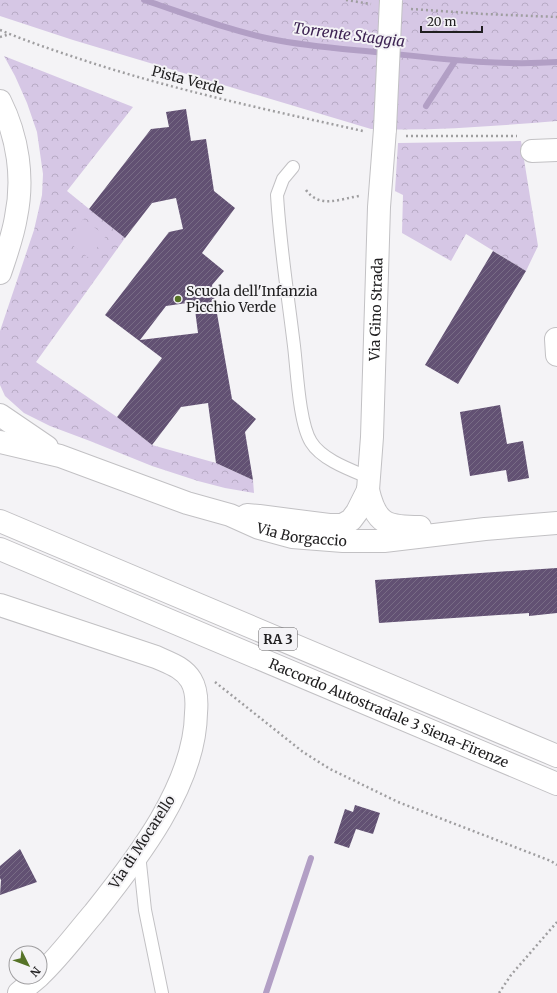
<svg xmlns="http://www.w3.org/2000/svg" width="557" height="993" font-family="Merriweather,serif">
  <defs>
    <pattern id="park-crowns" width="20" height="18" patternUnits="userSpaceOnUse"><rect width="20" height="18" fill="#d6c7e5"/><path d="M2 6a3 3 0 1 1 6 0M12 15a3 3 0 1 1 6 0" fill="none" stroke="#b7aac4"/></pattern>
    <pattern id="building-hatch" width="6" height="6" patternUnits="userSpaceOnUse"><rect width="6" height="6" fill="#625173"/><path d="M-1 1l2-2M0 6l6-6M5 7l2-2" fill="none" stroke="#786c85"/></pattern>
  </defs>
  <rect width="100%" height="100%" fill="#f4f3f6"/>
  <path fill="url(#park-crowns)" d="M0,0H557V121C496,126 433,131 371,129L73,40L0,16Z
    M4,56L133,107L67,191L125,238L36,362L117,417L152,445L216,463L253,480L254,493L225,488L198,481L152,466L90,441L50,426L24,413L5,396L0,385V331L34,230L42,195L43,174L37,132L27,103L15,76Z
    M521,141L538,246L526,271L466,234L451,261L402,233L403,195L395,191L398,143Z"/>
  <path fill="#d6c7e5" d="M83,219L106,236L89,258L67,241Z"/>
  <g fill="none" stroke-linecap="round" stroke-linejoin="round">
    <path stroke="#b29fc5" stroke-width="6" d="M144,0C186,14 228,30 271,39C309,47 347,49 385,53C442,59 500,66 557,62
      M426,106L455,61
      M266,993L311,858"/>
  </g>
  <path fill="url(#building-hatch)" fill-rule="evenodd" d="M186,109L191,141L206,139L214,191L235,208L202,253L224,271L212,285L232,399L256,419L245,432L253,480L216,463L208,403L181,407L152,445L117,417L162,358L105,315L169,232L183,229L176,198L152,203L125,238L89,209L151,129L169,127L166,112ZM194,302L198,333L140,340L166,306Z
    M493,251L526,271L458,384L425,365Z
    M500,405L507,444L523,441L529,478L508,482L506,470L470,476L460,412Z
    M557,568V613L529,616V613L379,623L375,580Z
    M355,805L380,813L373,834L356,829L349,848L334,843L345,809L353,812Z
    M20,849L37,882L0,895L1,880L0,878V866Z"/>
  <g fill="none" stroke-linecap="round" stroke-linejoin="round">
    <g stroke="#c2c1c4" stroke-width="14">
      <path id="lane" d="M293,167L283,179L277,195C280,246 288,296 294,346C297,370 299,423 311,442C322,460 351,470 370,478
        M139,854L145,910L162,993"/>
    </g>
    <g stroke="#c2c1c4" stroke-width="24">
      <g id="street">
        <path d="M532,151L557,150"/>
        <path d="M557,339H556L557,355"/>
        <path id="s1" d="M368,490L372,437L379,207L385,129"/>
        <path d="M0,605L156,657C169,663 183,667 191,680C197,690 197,702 196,713C195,785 137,859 94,913C76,934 60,956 40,975"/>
        <path d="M19,993L38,977"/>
      </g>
    </g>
    <g stroke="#c2c1c4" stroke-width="24">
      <g id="secondary">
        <path d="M0,101C18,137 24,178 16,217C13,236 6,255 0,273"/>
        <path d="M0,415L47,447"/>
        <path id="s2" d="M0,442L60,456L187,503L230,515L259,528L292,537L343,541H384L485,529L557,523"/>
        <path d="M368,490C376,524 386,527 420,527"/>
        <path d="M247,515L259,516L329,525H342L351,520L357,512L368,490"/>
      </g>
    </g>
    <g stroke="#c2c1c4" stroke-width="24">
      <g id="highway">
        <path d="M0,521L557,756"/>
        <path id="s3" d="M0,549L557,784"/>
      </g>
    </g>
    <path stroke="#9f9ea0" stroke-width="2.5" stroke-dasharray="2 3" stroke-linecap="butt" d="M346,0L371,4
      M411,9L484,14L557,17
      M0,30C26,41 53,50 80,59C173,90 268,110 363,131
      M0,37L10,34
      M406,136H517
      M306,190C320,209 339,199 359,196
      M215,682L303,752L330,769L398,802L551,861L557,865
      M499,993L511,975L557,922"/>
    <use href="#lane" stroke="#fff" stroke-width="12"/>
    <use href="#street" stroke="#fff" stroke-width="22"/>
    <use href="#secondary" stroke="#fff" stroke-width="22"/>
    <use href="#highway" stroke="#fff" stroke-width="22"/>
    <g stroke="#c2c1c4" stroke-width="24" stroke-linecap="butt">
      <path id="street-bridge" d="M385,129L391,0"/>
    </g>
    <use href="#street-bridge" stroke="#fff" stroke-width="22"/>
  </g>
  <circle fill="#567327" stroke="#f4f3f6" stroke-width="1.5" cx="178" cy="299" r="4"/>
  <g text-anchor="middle" stroke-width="4" stroke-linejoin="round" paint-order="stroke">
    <rect fill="#f4f3f6" stroke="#605f60" stroke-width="1" x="259" y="628" width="38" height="22" rx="3"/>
    <g font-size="13" font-weight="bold" fill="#201f20">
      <text x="278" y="644">RA 3</text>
    </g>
    <g font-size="14" fill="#201f20" stroke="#f4f3f6">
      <text transform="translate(188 80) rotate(15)" y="5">Pista Verde</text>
      <text dy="5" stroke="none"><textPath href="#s1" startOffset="181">Via Gino Strada</textPath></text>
      <text dy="5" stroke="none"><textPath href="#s2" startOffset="317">Via Borgaccio</textPath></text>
      <text dy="5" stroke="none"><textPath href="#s3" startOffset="422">Raccordo Autostradale 3 Siena-Firenze</textPath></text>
      <text transform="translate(142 842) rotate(-57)" y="5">Via di Mocarello</text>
    </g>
    <g font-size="14" fill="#201f20" stroke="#f4f3f6" text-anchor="start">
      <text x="186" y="296">Scuola dell'Infanzia<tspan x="186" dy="16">Picchio Verde</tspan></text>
    </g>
    <g font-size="15" font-style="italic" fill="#3e2454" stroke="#f4f3f6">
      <text transform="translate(349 35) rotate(7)" y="5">Torrente Staggia</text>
    </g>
  </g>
  <g transform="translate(28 965) rotate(132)"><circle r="19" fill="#f4f3f6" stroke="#9f9ea0"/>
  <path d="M0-3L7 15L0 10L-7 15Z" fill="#567327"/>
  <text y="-6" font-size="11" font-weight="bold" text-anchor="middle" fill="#201f20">N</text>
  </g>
  <path d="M421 26v6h61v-6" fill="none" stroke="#201f20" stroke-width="2"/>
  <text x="427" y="26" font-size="12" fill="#201f20" stroke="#f4f3f6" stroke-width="3" paint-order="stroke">20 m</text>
</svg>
